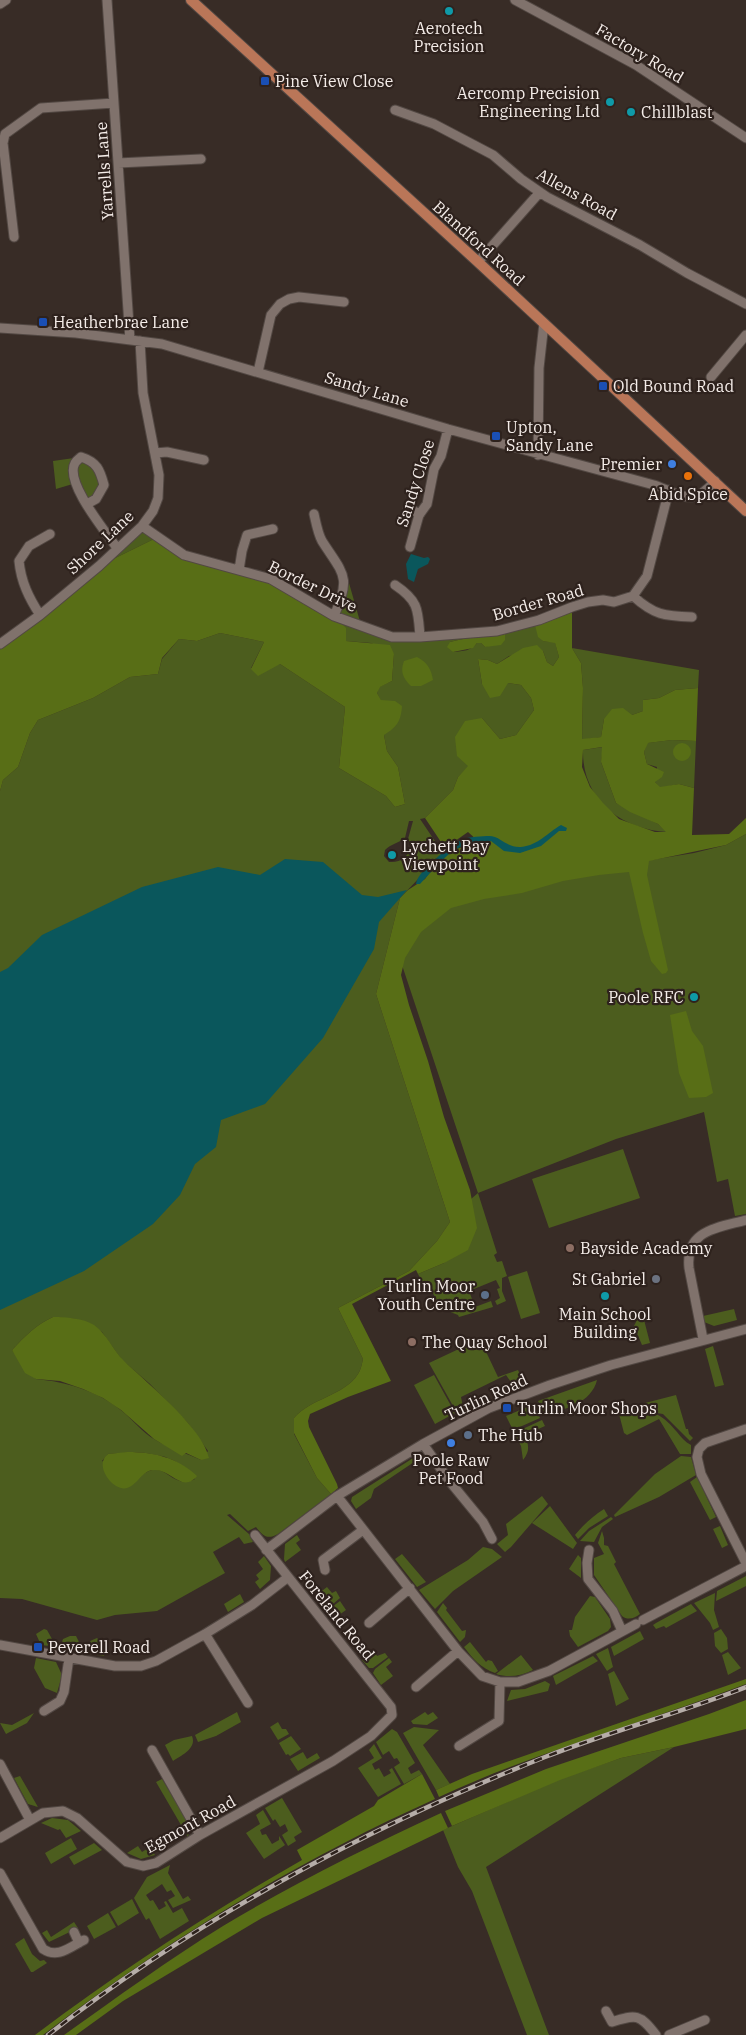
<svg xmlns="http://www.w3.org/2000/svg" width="746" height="2035" font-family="'IBM Plex Serif',serif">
  <rect width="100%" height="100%" fill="#382c26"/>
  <path fill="#4c5d1e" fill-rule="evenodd" d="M81,457L90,460L104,485L87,504L76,483L56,489L53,461Z
    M142,526L158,537L99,566Z
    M344,579L349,583L361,625L392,637L441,635L534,621L543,641L555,642L559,657L553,666L547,662L543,651L509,656L497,664L488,660L478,659L482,684L508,683L521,685L531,698L534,710L516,735L500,739L482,718L469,766L458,777L453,790L425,818L420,819L443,853L400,898L376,994L450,1222L437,1241L409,1271L338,1308L363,1359C362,1363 361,1370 358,1374C344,1396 311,1398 294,1418V1434L317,1478L331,1494L278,1534C267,1540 263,1536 256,1527L248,1531L230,1514L227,1515L249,1534L253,1542L244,1544L239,1537L213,1552L225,1573L157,1611L115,1615L97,1620L22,1599L0,1598V791L3,780L18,767L30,733L38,720L93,698L130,677L158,674L162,659L179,639L197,641L220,633L264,642L251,668L280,664L345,707L339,768L386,796L395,807L405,804L398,767L387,751L384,735L395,701H381L377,693L379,687L392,681L394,654L371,643L346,641L334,616ZM497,633L491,645L485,647L481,643H477C471,651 463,651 453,652L450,642C466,637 481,638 497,633ZM409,821H413L408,839L412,846C407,857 401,863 389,862L384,856L385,850C391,844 398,843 405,838ZM53,1317L76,1319L102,1332L122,1360L150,1384L188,1423L208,1451L201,1460C186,1453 168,1448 154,1439C142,1432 133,1420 122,1411C98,1391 67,1382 36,1379L12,1350C24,1337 37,1324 53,1317ZM136,1452C163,1455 177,1457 195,1479C170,1492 165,1454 139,1478L102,1461L108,1454Z
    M572,648L699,670L698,688L675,690L659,698L643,700V711L632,715L604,719L601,737L582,740L583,688L581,663Z
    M672,740L696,741L694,788L679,784L660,788L655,782L657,767L647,764L644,752L647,743Z
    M603,747L601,762L616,803L658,824L667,832C620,829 582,799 583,750Z
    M746,834V1214L735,1216L728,1179L717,1182L704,1112L616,1139L478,1193L497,1253L494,1255L497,1262L502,1261L507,1276L502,1278V1291L506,1301L497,1305L495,1301L500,1298L497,1289L500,1288L496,1280L469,1291L475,1307L491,1301L493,1307L459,1317L458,1315L440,1308L428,1283L423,1284L418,1274L444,1263L471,1199L478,1193L400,959L409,932L464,890L694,853L726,845Z
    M623,1149L640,1198L549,1228L532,1179Z
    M527,1271L540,1313L521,1319L508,1277Z
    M734,1309L737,1320L714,1326L704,1322L703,1316Z
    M643,1316L650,1343L642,1345L634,1326L638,1318Z
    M480,1339L498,1377L518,1370L524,1383L513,1385L506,1375L461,1397L463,1407L457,1413L429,1363Z
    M713,1346L724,1385L715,1387L705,1349Z
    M434,1375L455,1413L435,1424L414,1385Z
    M597,1380C592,1402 564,1412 544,1412L538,1401Z
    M676,1395L686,1429H688L689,1434L693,1438L690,1441L663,1414L638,1410L618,1412V1410Z
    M534,1404L540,1418L513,1430L506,1416Z
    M628,1412C654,1411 660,1412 677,1432C681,1437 685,1442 691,1445V1454H680L659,1419L627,1435L624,1433L619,1414Z
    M542,1420L545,1426L525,1435C529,1446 530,1451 523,1460L521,1446L514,1433Z
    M421,1453L423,1456L374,1489L371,1498L356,1509L351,1501L352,1497Z
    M681,1456L691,1457L696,1475L659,1497L615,1517L614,1515L655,1474Z
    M697,1477L716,1517L710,1520L690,1482Z
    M542,1496L548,1504L511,1547L505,1552L497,1544L508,1535L506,1524Z
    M550,1506L577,1543L573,1549L532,1523Z
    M604,1509L608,1516L589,1528L578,1539L575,1535C584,1524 592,1517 604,1509Z
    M611,1517L613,1519L602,1527L594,1542L580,1541L589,1531Z
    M720,1526L728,1545L722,1548L713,1529Z
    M602,1531L604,1538V1545L608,1546L616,1562L614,1564L640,1614C635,1618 628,1621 622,1616L594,1575V1558L604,1554L598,1543Z
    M297,1535L300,1540L296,1543L301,1550L285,1562L284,1559L285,1544Z
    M483,1547L492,1549L502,1557L453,1591L435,1609L419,1590L468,1560Z
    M402,1554L426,1582L417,1587L395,1559Z
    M578,1555L581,1558V1578L569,1569Z
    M264,1556L271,1566L270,1580L260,1589L255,1582L259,1579L256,1575L263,1569L258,1562Z
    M746,1576V1586L716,1601L717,1591Z
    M327,1587L332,1593L336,1591L340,1598L327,1609H324L314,1597Z
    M715,1593L714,1610L719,1627L713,1630L710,1623L694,1603Z
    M240,1594L244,1602L228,1612L224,1604Z
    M590,1596L595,1597L610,1619L611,1627L608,1631L578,1647L570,1636L569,1630H572L575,1617Z
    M340,1601L346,1610L332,1620L327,1614L328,1610Z
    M443,1603L447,1608L446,1610L462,1631L466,1630L465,1637L460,1642L437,1612Z
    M691,1604L697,1611L666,1628L664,1626L656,1629L653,1625L656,1623Z
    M44,1629L47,1630L52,1639L50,1646L41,1645L36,1634Z
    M721,1629L727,1638L728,1649L721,1653L715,1646L714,1633Z
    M640,1631L644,1639L614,1656L611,1647Z
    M70,1636H76L80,1644L73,1647L75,1651L60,1648L63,1639Z
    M97,1638L99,1640L107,1643L104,1656L98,1655L90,1641Z
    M470,1642L486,1662L488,1660L492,1661L498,1671L495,1673C481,1668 473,1659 464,1647Z
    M608,1648L613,1667L607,1671L596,1654Z
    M374,1651L377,1656L385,1653L388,1657L373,1668H369L362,1660Z
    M728,1652L741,1668L728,1675L722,1655Z
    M521,1655L533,1670C522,1676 508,1678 496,1674Z
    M593,1656L598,1661L556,1685L553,1676Z
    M36,1658L56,1662L62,1675L57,1693L45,1688L34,1668Z
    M389,1658L392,1662L386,1667L393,1676L381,1685L373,1673L375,1669Z
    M614,1671L629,1699L616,1706L608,1674Z
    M545,1681L550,1684L548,1691L507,1701L511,1690L525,1689Z
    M237,1712L241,1722L216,1736L198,1742L195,1735Z
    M425,1712L428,1715L433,1712L438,1718L427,1725L413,1724L411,1721Z
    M34,1713L27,1723L6,1734L0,1723L12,1725Z
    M278,1722L282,1729H286L289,1734L278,1740L270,1727Z
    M414,1727L439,1730L423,1745L450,1784L436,1790L403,1733Z
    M392,1729L397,1732L415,1763L408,1768L411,1774L419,1770L422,1774L404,1784L394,1767L400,1763L397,1758L394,1759L389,1751L383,1755L376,1742Z
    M192,1736C197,1748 182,1755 173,1761L165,1745L174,1740Z
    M291,1736L301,1749L290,1756L288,1754L286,1755L279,1743Z
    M374,1744L382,1758L372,1764L375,1770L379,1768L384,1777L391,1773L389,1770L392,1768L401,1784L378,1797L358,1768L374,1758L369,1750Z
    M674,1747L486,1867L549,2035H527L472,1891L458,1867L443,1830L560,1779L621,1758Z
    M303,1752L307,1759L317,1753L320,1758L298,1771L290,1759Z
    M20,1776L38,1807L28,1804L14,1778Z
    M162,1779L190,1826L188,1837L156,1782Z
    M282,1798L302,1832L294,1837L296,1841L288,1846L282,1835L288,1831L285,1824L280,1827L275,1819L273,1821L265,1808Z
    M263,1810L271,1824L260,1830L262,1835L266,1834L272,1844L279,1840V1836L285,1845L264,1859L246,1833L260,1824L256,1815Z
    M52,1818L68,1820L81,1831L66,1838L60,1829L58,1830L41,1823Z
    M71,1838L77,1849L51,1864L45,1853Z
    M94,1843L102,1850L74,1865L69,1857Z
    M138,1846L142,1852L150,1847L155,1855L141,1859L127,1853Z
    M170,1865L168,1873L183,1899L188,1896L191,1900L173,1908L168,1900L175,1896L171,1890L167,1892L162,1884L146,1895L150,1901L153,1900L159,1910L166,1906L164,1902L166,1901L173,1913L182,1908L189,1921L160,1939L149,1918L146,1920L134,1898L147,1877Z
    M132,1899L139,1913L118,1926L110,1912Z
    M108,1913L116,1927L94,1939L87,1926Z
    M74,1922L78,1928L49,1942L42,1933L47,1930L51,1937Z
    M24,1938L32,1954L40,1961L44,1960L47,1963L33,1972H31L15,1944Z"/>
  <path fill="#586e16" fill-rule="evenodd" d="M158,537L184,555L271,579L334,616L346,628V641L390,645L394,654L392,681L380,687L377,693L381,700L395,701L402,706C401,721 397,727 384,735L387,751L398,767L405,804L395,807L386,796L339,768L345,707L280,664L258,676L251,669L264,642L220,633L197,641L179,639L162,658L158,674L130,677L93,698L38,720L30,733L18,767L3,780L0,791V644L99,566Z
    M572,607V648L581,663L583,688L582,739L601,737L604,719L612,709L623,708L632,715L643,711V700L659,698L675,690L698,688L696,741L672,740L648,743L644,752L647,764L664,772L662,777L655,782L660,787L679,784L694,788L692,835L729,834L746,818V834L726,845L649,861L647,875L668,970L666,973L662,974L651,961L643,933L629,872L599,875L563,881L522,893L484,899L451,908L421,932L405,958L401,975L409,1005L428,1061L444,1117L470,1190L477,1228L468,1250L444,1263L418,1274L416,1270L352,1304L391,1381L348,1397L310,1414L308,1421L309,1427L337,1484L338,1488L331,1494L317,1478L294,1433V1418C311,1398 344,1396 358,1374C361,1370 362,1363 363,1359L338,1308L409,1271L437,1241L450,1222L376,994L400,898L408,890L425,879L431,870L449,852L478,841L468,832L445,848L425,818L453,790L458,777L468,766L457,756L455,737L465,721L482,718L500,739L516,735L534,710L531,698L521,685L508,683L500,696L490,698L482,684L478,659L488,660L497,664L523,648L537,645L543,651L547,662L553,666L559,657L555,643L543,641L538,637L534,621ZM602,747L601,762L616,803L630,812L658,824L666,832H655L619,819L603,803L590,787L582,767L583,750Z
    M497,633L505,634V640L501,645L485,647L481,643H477L473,648L453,652L447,647L450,642C466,637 481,638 497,633Z
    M417,657C428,663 431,669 433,680L421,686H411C403,678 400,672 404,661Z
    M673 752a9 9 0 1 1 18 0a9 9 0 1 1-18 0Z
    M686,1011L692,1031L703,1046L713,1093L706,1097L689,1098L679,1073L670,1015Z
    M53,1317C66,1317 83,1318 94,1325C107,1334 113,1350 124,1361C147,1383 203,1428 209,1458L201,1460L186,1453L182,1456L154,1439L121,1410L103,1398L83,1389L60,1381L36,1379L25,1373L12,1350C24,1337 37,1324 53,1317Z
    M127,1452C153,1452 177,1457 197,1476C183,1493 172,1471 156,1470C142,1469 139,1484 127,1488C113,1492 93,1465 108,1454Z
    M746,1679V1684C644,1723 538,1751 439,1797L436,1790L472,1774Z
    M746,1700V1729L674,1747L621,1758L560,1780L452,1826L445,1811L546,1769L709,1714Z
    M422,1774L435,1799C295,1862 164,1942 43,2035H35C120,1971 209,1913 302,1860L297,1850L374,1806L378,1800Z
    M441,1813L448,1828L262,1918L123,2001L76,2035H64C116,1998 168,1960 223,1926C293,1884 367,1847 441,1813Z"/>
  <path fill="#0a575c" d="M411,554L424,558L428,557L430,559L428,564L418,569L414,582L408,579L406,564Z
    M561,825L567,828L566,831H559L541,846L520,853L504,851L491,841C454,840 442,861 420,884H416C418,870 450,846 463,839C467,837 484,836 489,836C501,836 506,848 521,847C539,845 547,833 561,825Z
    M285,859L323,862L362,895L378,897L407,890L379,922L374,949L323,1038L265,1104L221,1120L216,1147L195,1164L180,1195L153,1224L84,1271L0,1310V972L8,968L42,935L142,887L218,867L260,875Z"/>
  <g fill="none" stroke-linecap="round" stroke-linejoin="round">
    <g stroke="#524843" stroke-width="11">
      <path id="minor" d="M107,0L130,340
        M515,0L636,65L746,138
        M0,4L6,0
        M395,110L434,124L493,155L521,179L547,197L640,245L687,273L746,304
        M118,163L201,159
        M14,237L3,143L5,134L41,108L114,103
        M478,262L540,192
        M0,328L76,333L162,344L448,429L654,485C682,495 692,508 715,481
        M258,372L271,315L280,304L289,299L299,297L344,302
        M711,377L746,335
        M155,453L167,452L204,460
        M538,455L539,368L544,323
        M87,504L96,499L104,485C100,470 97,462 81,457C79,459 77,460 75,463C64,482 106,532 117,548
        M408,508L420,514
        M314,514C316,523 318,534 322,541C343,574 352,576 334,616
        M142,526L184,555L271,579L334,616L392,637H420L497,631L539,620L572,607L588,602L603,600L614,602L633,596L647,576L669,490
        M410,547L419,515L427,504L434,469L441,456L448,429
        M239,570L242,551L247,535L273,529
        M395,585C419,601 418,610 420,637
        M633,596C654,615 664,616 692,617
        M40,615C29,598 21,582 19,561L29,546L50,534
        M0,644L40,615L99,566L142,526L153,511L158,498L159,475L143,393L140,341
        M703,1339L689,1268C685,1230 717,1228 746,1220
        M746,1429L705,1443L699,1449L697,1457L701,1474L746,1563
        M423,1444L451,1483L483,1522L492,1539
        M337,1496L458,1651L482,1676L500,1682H518L549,1671L636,1624
        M266,1550L337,1496L423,1444L489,1408L550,1385L611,1365L746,1329
        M589,1550L587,1563L588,1579L613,1611L622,1631
        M325,1570L323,1560L363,1530
        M643,1620L746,1566
        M369,1623L410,1588
        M205,1634L248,1703
        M0,1645L115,1666H141L156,1661L205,1634L252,1605L287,1578
        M416,1687L458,1651
        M44,1711L60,1701L64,1692L69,1658
        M459,1746L499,1721L500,1682
        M152,1750L200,1835
        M0,1764L30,1820
        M0,1838L43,1813L63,1811L77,1818L127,1862L143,1866L156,1863L200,1835L333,1761L371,1736L392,1715L391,1707L255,1535
        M0,1873L43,1949C58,1959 70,1947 84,1940
        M74,1932L79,1943
        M606,2011L612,2022C636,2014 640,2014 656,2035
        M669,2035L705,2020"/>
    </g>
    <g stroke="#524843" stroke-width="12">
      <path id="major" d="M191,0L478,262L746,511"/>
    </g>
    <use href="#minor" stroke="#80726c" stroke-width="9"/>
    <use href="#major" stroke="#ba7658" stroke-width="10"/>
    <g stroke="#b6ada8" stroke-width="4.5">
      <path id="rail" d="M48,2035C199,1917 368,1827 545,1757C611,1731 680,1713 746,1687"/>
    </g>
    <use href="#rail" stroke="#2e221d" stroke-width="2.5" stroke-dasharray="8" stroke-linecap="butt"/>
  </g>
  <g fill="#0f9aa8" stroke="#2e221d" stroke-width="2">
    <circle cx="449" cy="11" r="5"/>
    <circle cx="610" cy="102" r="5"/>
    <circle cx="631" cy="112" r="5"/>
    <circle cx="392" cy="855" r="5"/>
    <circle cx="694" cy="997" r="5"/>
    <circle cx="605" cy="1296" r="5"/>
  </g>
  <g fill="#1a4fb4" stroke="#2e221d" stroke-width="2">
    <rect x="260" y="76" width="10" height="10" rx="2.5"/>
    <rect x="38" y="317" width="10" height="10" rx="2.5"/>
    <rect x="598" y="381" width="10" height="10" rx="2.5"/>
    <rect x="491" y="431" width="10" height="10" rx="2.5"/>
    <rect x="502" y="1403" width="10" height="10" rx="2.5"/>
    <rect x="33" y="1642" width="10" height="10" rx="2.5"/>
  </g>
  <g fill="#3f7fe0" stroke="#2e221d" stroke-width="2">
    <circle cx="672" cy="464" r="5"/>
    <circle cx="451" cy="1443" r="5"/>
  </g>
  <circle fill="#e8710a" stroke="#2e221d" stroke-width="2" cx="688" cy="476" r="5"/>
  <g fill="#8d6e63" stroke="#2e221d" stroke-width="2">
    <circle cx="570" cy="1248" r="5"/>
    <circle cx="412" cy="1342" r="5"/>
  </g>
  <circle fill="#6b7280" stroke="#2e221d" stroke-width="2" cx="656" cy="1279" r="5"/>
  <g fill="#5c6f8a" stroke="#2e221d" stroke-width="2">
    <circle cx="485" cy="1295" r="5"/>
    <circle cx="468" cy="1435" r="5"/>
  </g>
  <g text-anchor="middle" stroke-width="4.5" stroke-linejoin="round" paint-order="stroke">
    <g font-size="16" fill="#f5ede9" stroke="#2e221d" text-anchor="start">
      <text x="449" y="34" text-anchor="middle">Aerotech<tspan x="449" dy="18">Precision</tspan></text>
      <text x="275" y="87">Pine View Close</text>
      <text x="600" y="99" text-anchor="end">Aercomp Precision<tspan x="600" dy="18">Engineering Ltd</tspan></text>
      <text x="641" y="118">Chillblast</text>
      <text x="53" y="328">Heatherbrae Lane</text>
      <text x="613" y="392">Old Bound Road</text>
      <text x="506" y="433">Upton,<tspan x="506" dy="18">Sandy Lane</tspan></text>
      <text x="662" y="470" text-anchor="end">Premier</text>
      <text x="688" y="500" text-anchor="middle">Abid Spice</text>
      <text x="402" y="852">Lychett Bay<tspan x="402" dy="18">Viewpoint</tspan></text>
      <text x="684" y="1003" text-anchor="end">Poole RFC</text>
      <text x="580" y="1254">Bayside Academy</text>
      <text x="646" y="1285" text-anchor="end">St Gabriel</text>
      <text x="475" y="1292" text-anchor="end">Turlin Moor<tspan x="475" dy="18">Youth Centre</tspan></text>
      <text x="605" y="1320" text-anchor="middle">Main School<tspan x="605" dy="18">Building</tspan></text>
      <text x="422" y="1348">The Quay School</text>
      <text x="517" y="1414">Turlin Moor Shops</text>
      <text x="478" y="1441">The Hub</text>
      <text x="451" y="1466" text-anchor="middle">Poole Raw<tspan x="451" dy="18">Pet Food</tspan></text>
      <text x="48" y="1653">Peverell Road</text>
    </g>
    <g font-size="16" fill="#f5ede9" stroke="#2e221d">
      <text transform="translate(640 53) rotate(31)" y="6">Factory Road</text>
      <text transform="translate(104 171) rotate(-94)" y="6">Yarrells Lane</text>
      <text transform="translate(577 194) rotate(29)" y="6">Allens Road</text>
      <text transform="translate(479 243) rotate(42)" y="6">Blandford Road</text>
      <text transform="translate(367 389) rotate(17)" y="6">Sandy Lane</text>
      <text transform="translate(415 483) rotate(-72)" y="6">Sandy Close</text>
      <text transform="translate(100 542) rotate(-43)" y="6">Shore Lane</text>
      <text transform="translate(313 586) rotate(26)" y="6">Border Drive</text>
      <text transform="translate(538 602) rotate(-16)" y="6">Border Road</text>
      <text transform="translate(486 1397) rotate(-25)" y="6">Turlin Road</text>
      <text transform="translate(337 1615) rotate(51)" y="6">Foreland Road</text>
      <text transform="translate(190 1824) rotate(-29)" y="6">Egmont Road</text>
    </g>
  </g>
</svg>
